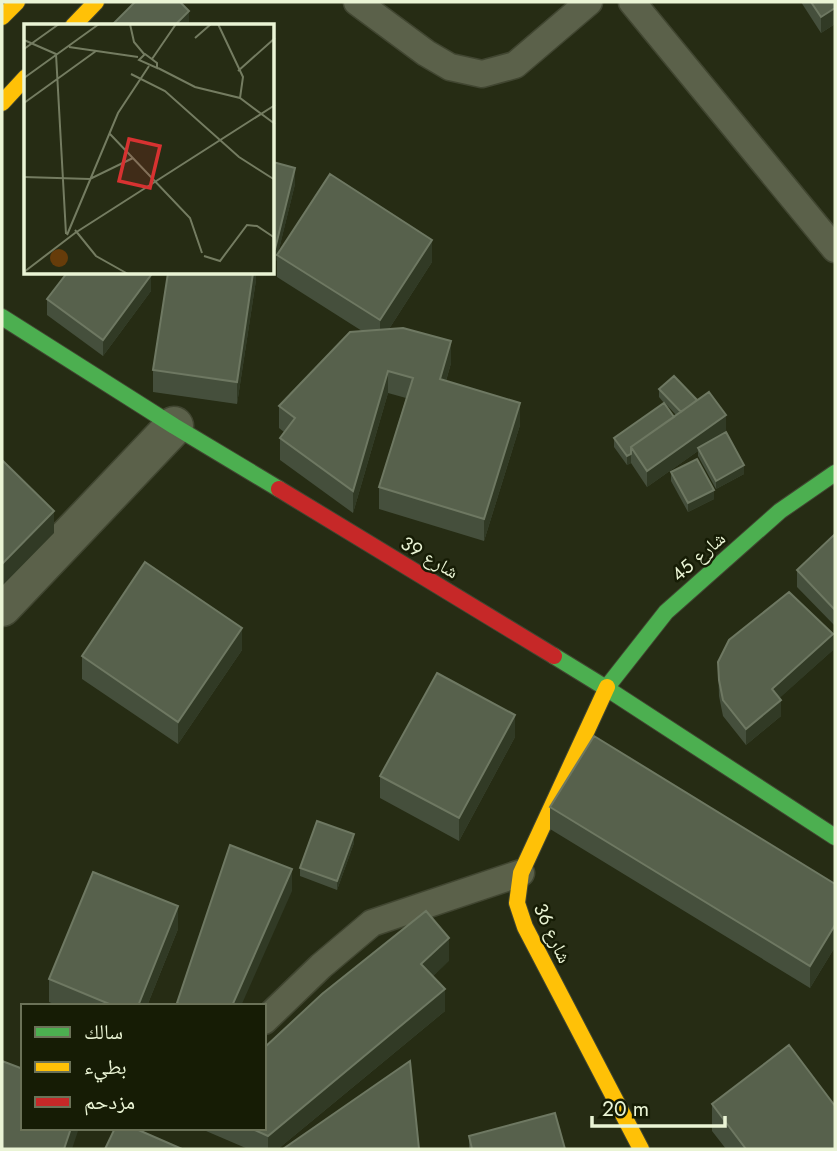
<svg xmlns="http://www.w3.org/2000/svg" width="837" height="1151" font-family="Jost,'Noto Naskh Arabic',sans-serif">
  <rect width="100%" height="100%" fill="#262c14"/>
  <g fill="none" stroke-linecap="round" stroke-linejoin="round">
    <g stroke="#414631" stroke-width="29">
      <path id="lane" d="M357,2L426,53L450,67L482,74L515,65L589,2
        M632,2L835,249
        M264,1021L321,966L372,923L521,873"/>
    </g>
    <g stroke="#414631" stroke-width="41">
      <path id="street" d="M2,607L174,426"/>
    </g>
    <g stroke="#414631" stroke-width="18">
      <path id="fast" d="M2,317L174,426L279,489
        M554,656L606,688L835,837
        M607,687L666,612L780,511L835,473"/>
    </g>
    <g stroke="#414631" stroke-width="18">
      <path id="slow" d="M2,17L17,2
        M73,26L96,2
        M2,103L26,77
        M607,687L521,873L517,903L525,927L641,1149"/>
    </g>
    <g stroke="#414631" stroke-width="18">
      <path id="jam" d="M279,489L554,656"/>
    </g>
    <use href="#lane" stroke="#5b614a" stroke-width="26"/>
    <use href="#street" stroke="#5b614a" stroke-width="38"/>
    <use href="#fast" stroke="#4caf50" stroke-width="16"/>
    <use href="#slow" stroke="#ffc107" stroke-width="16"/>
    <use href="#jam" stroke="#c62828" stroke-width="16"/>
  </g>
  <path fill="#454f3c" fill-rule="evenodd" d="M801,2H835V24L821,33Z
    M273,162L295,184L278,253L432,262L389,329L451,363L446,381L520,425L484,541L379,509V487L406,398L388,393L353,513L280,460V438L284,432L279,428V406L362,331L277,277V257L275,266L273,265Z
    M256,273V280L237,404L153,392V370Z
    M151,291L103,356L47,315V299Z
    M659,389L726,431L717,437L744,474L716,489L698,456V451L647,487L631,463L627,465L614,447V438L664,403L659,397ZM665,403L676,415L674,417Z
    M671,472L714,499L688,512L671,481Z
    M835,534V626L797,587V570Z
    M242,650L178,744L82,679V656Z
    M833,650L779,698L781,716L746,745L723,716L719,696L718,662Z
    M515,737L459,841L380,798V776Z
    M550,807L835,884V947L810,988L550,829Z
    M354,843L337,890L300,876V868Z
    M178,929L147,1006H59L49,1002V979Z
    M449,961L433,976L445,1011L278,1149H248L199,1128H264Z
    M712,1104L835,1149H726L712,1131Z
    M469,1136L565,1149H469Z"/>
  <path fill="#313a25" d="M835,8V24L821,33V17Z
    M189,11V26H174Z
    M295,168V184L275,266V249Z
    M432,240V262L380,343V320Z
    M253,273H256V280L237,404V382Z
    M151,275V291L103,356V340Z
    M451,341V363L440,401V379Z
    M388,371V393L353,513V491Z
    M520,403V425L484,541V519Z
    M726,415V431L699,450L698,448V451L647,487V471Z
    M631,454V463L627,465V456Z
    M744,465V474L716,489V481Z
    M714,490V499L688,512V503Z
    M54,511V533L2,586V564Z
    M242,628V650L178,744V722Z
    M833,634V650L772,705V689Z
    M781,700V716L746,745V729Z
    M515,715V737L459,841V818Z
    M354,834V843L337,890V881Z
    M292,869V891L241,1006H232Z
    M178,906V929L147,1006H138Z
    M835,925V947L810,988V966Z
    M449,938V961L421,987V964Z
    M445,989V1011L278,1149H268V1136Z
    M71,1128H79L72,1149H64Z"/>
  <path fill="#57614c" stroke="#6e7862" stroke-width="2" d="M135,2H180L189,11L174,26H111Z
    M811,2H835V8L821,17Z
    M273,162L295,168L275,249H273Z
    M330,174L432,240L380,320L277,255Z
    M67,273H149L151,275L103,340L47,299Z
    M168,273H253L237,382L153,370Z
    M403,328L451,341L440,379L520,403L484,519L379,487L413,378L388,371L353,491L280,438L295,418L279,406L350,332Z
    M674,376L697,400L681,412L659,389Z
    M709,392L726,415L647,471L631,447Z
    M664,403L674,417L631,447V454L627,456L614,438Z
    M726,432L744,465L716,481L698,448Z
    M697,459L714,490L688,503L671,472Z
    M2,460L54,511L2,564Z
    M835,534V610L797,570Z
    M145,562L242,628L178,722L82,656Z
    M789,592L833,634L772,689L781,700L746,729L723,700L719,680L718,662L729,640Z
    M437,673L515,715L459,818L380,776Z
    M594,736L835,884V925L810,966L550,807Z
    M317,821L354,834L337,881L300,868Z
    M230,845L292,869L232,1006H184L177,1003Z
    M93,872L178,906L138,1006H114L49,979Z
    M426,911L449,938L421,964L445,989L268,1136L250,1128H264V1048L322,994Z
    M789,1045L835,1106V1149H746L712,1104Z
    M2,1061L23,1069V1128H71L64,1149H2Z
    M410,1061L419,1149H283Z
    M555,1113L565,1149H472L469,1136Z
    M115,1128H134L182,1149H105Z"/>
  <g text-anchor="middle" stroke-width="5" stroke-linejoin="round" paint-order="stroke">
    <g font-size="19" fill="#eaf4d5" stroke="#161c05">
      <text transform="translate(698 556) rotate(-41)" y="7">شارع 45</text>
      <text transform="translate(430 557) rotate(31)" y="7">شارع 39</text>
      <text transform="translate(553 933) rotate(65)" y="7">شارع 36</text>
    </g>
  </g>
  <g transform="translate(24 24)">
    <rect width="250" height="250" fill="#262c14"/>
    <path d="M26 234a9 9 0 1 1 18 0a9 9 0 1 1-18 0Z" fill="#663c0a"/>
    <path fill="none" stroke="#747c61" stroke-width="2" d="M106,0L110,18L120,30M194,0L219,53L216,74M171,14L187,0M0,16L32,30L42,210M45,23L114,33M0,25L35,0M121,30L133,39V44L115,36ZM128,35L152,0M134,44L171,63L216,74L251,100M214,47L251,14M107,50L141,67L215,133L251,156M0,54L75,0M0,79L72,27M86,110L166,194L178,229M0,153L66,155L109,134M51,206L72,232L104,250M43,211L94,89L125,42M180,232L196,237L223,201L233,202L251,214M0,248L51,209L251,81"/>
    <path fill="#d73231" fill-opacity="0.15" stroke="#d73231" stroke-width="3.5" d="M105,115L136,122L126,164L95,157Z"/>
    <rect width="250" height="250" fill="none" stroke="#eaf4d5" stroke-width="3.5"/>
  </g>
  <rect width="837" height="1151" fill="none" stroke="#eaf4d5" stroke-width="7"/>
  <rect x="21" y="1004" width="245" height="126" fill="#161c05" stroke="#6b7258" stroke-width="2"/>
  <rect x="35" y="1027" width="35" height="10" fill="#4caf50" stroke="#6b7258" stroke-width="2"/>
  <text x="84" y="1039" font-size="21" fill="#eaf4d5">سالك</text>
  <rect x="35" y="1062" width="35" height="10" fill="#ffc107" stroke="#6b7258" stroke-width="2"/>
  <text x="84" y="1074" font-size="21" fill="#eaf4d5">بطيء</text>
  <rect x="35" y="1097" width="35" height="10" fill="#c62828" stroke="#6b7258" stroke-width="2"/>
  <text x="84" y="1109" font-size="21" fill="#eaf4d5">مزدحم</text>
  <path d="M592 1116v10h133v-10" fill="none" stroke="#eaf4d5" stroke-width="3.5"/>
  <text x="602" y="1116" font-size="21" fill="#eaf4d5" stroke="#161c05" stroke-width="5" paint-order="stroke">20 m</text>
</svg>
